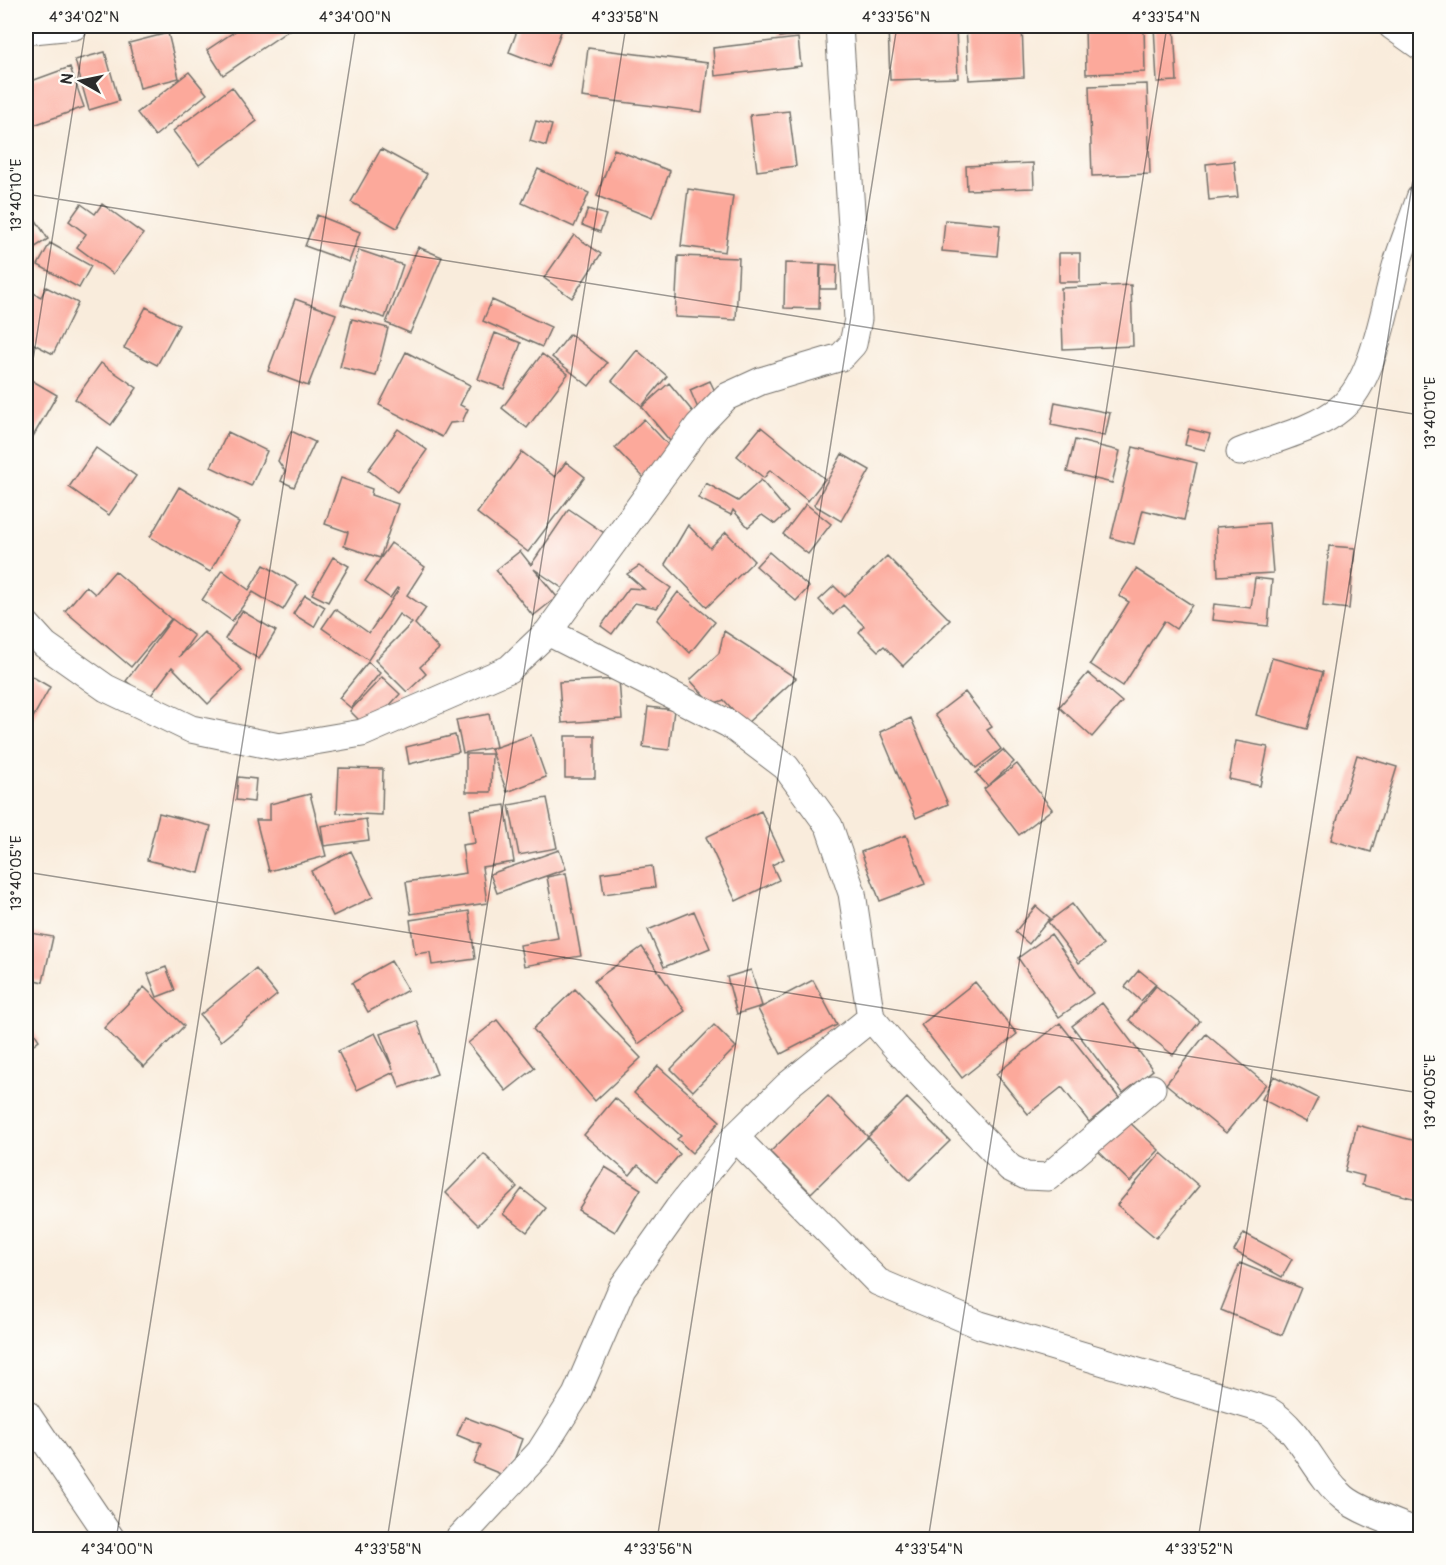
<svg xmlns="http://www.w3.org/2000/svg" width="1446" height="1565" font-family="Pangolin,sans-serif">
  <rect width="100%" height="100%" fill="#fdfcf7"/>
  <filter id="ink" filterUnits="userSpaceOnUse"><feTurbulence type="fractalNoise" baseFrequency=".0167" numOctaves="2"/><feDisplacementMap in="SourceGraphic" scale="12" xChannelSelector="R" yChannelSelector="G"/><feConvolveMatrix kernelMatrix="1 2 1 2 8 2 1 2 1" color-interpolation-filters="sRGB"/></filter>
  <filter id="wash" filterUnits="userSpaceOnUse"><feTurbulence type="fractalNoise" baseFrequency=".008" numOctaves="4" result="noise"/><feDisplacementMap in="SourceGraphic" scale="24" xChannelSelector="R" yChannelSelector="G"/><feGaussianBlur stdDeviation="1.35" result="paint"/><feColorMatrix in="noise" values="0 0 0 0 0 0 0 0 0 0 0 0 0 0 0 0 0 1.4 0 .05"/><feComposite in="paint" operator="in"/></filter>
  <g filter="url(#wash)">
    <rect width="100%" height="100%" fill="#f9ecdc"/>
    <g id="blocks">
      <path fill="#fca99b" d="M243,26L292,28L223,75L207,50Z
        M519,26H563L548,67L509,52Z
        M779,26H813L814,33L780,37Z
        M888,26H956L958,78L890,80Z
        M966,26H1022L1024,77L969,80Z
        M1085,26H1144L1145,72L1086,74Z
        M1154,26H1174L1177,81L1157,82Z
        M168,33L179,78L140,88L129,43Z
        M798,38L801,66L715,76L713,48Z
        M588,48L708,63L702,112L582,97Z
        M105,52L119,101L89,110L75,60Z
        M70,67L84,107L34,125L26,102V83Z
        M189,72L207,94L155,136L137,113Z
        M1147,84L1150,174L1092,176L1089,86Z
        M232,87L257,121L199,165L173,131Z
        M789,111L796,166L757,171L750,115Z
        M536,121L552,125L546,146L530,141Z
        M381,149L427,174L397,228L351,202Z
        M614,149L670,171L652,218L597,196Z
        M1234,161L1238,197L1209,200L1206,164Z
        M1033,163L1034,188L967,190L966,166Z
        M538,169L589,193L574,227L522,203Z
        M688,189L733,196L725,252L681,246Z
        M81,204L95,214L102,204L143,234L113,274L77,247L86,234L69,221Z
        M588,209L606,215L600,232L582,225Z
        M30,211L48,239L26,253V215Z
        M317,215L360,232L349,262L305,246Z
        M945,220L1000,225L997,256L942,251Z
        M574,235L601,254L572,298L544,278Z
        M50,243L91,266L79,288L38,265Z
        M418,247L442,257L410,333L386,323Z
        M359,250L403,265L385,318L341,304Z
        M1059,253H1080V282H1059Z
        M678,256L739,258L736,320L675,317Z
        M785,263L820,264L819,309L784,308Z
        M821,264L837,265L836,289H820Z
        M1131,285L1133,346L1063,349L1061,288Z
        M46,287L78,303L53,354L26,340V289L41,297Z
        M295,299L336,314L308,386L268,371Z
        M492,300L551,327L542,347L483,321Z
        M146,307L179,325L157,365L124,348Z
        M352,319L388,328L376,376L340,367Z
        M495,333L521,343L504,389L478,379Z
        M570,334L607,363L589,386L552,357Z
        M637,350L667,376L642,406L612,381Z
        M406,352L470,385L460,405L468,409L462,422L450,423L442,437L379,405Z
        M542,354L568,374L527,428L502,408Z
        M101,363L137,388L111,425L75,399Z
        M26,377L57,395L31,440L26,437Z
        M710,381L720,402L699,411L690,390Z
        M669,383L698,418L670,441L642,407Z
        M1055,402L1110,413L1105,436L1051,425Z
        M644,419L674,451L645,479L615,448Z
        M761,427L825,479L808,501L770,470L764,478L737,456Z
        M398,429L427,450L397,492L368,470Z
        M1189,429L1210,434L1205,450L1185,445Z
        M291,431L315,442L294,487L281,481L285,471L278,461Z
        M228,432L267,451L251,486L211,467Z
        M1075,440L1120,451L1112,483L1067,472Z
        M1133,447L1197,463L1184,520L1143,510L1134,544L1111,538Z
        M96,448L136,476L109,515L69,487Z
        M522,452L555,477L566,462L585,477L528,552L477,513Z
        M842,454L870,470L841,521L814,505Z
        M341,478L372,489L371,495L398,504L380,558L344,546L348,532L325,524Z
        M761,480L788,512L775,524L762,515L748,527L733,510L731,515L698,498L706,483L738,501Z
        M179,487L239,522L210,572L150,537Z
        M806,504L831,524L808,554L783,534Z
        M569,509L607,535L568,592L534,569L557,597L533,616L496,570L520,551L531,565Z
        M1269,523L1273,573L1218,576L1216,527Z
        M688,525L710,548L726,532L754,561L707,607L665,564Z
        M391,543L425,567L407,595L426,608L415,624L439,649L420,667L426,674L407,692L375,660L412,623L399,614L368,660L322,628L335,609L369,633L399,589L397,588L390,598L365,581Z
        M1329,546L1355,548L1349,609L1323,606Z
        M769,552L809,587L796,601L756,566Z
        M887,556L950,620L903,666L884,646L878,651L859,632L864,626L843,605L833,615L819,600L834,586L845,597Z
        M333,557L349,566L328,602L312,594Z
        M264,565L298,585L283,610L253,592L232,621L202,600L222,570L249,590Z
        M639,566L671,588L657,608L635,603L612,634L601,626L629,588L644,589L627,574Z
        M1136,569L1192,605L1176,629L1164,621L1123,686L1090,664L1129,602L1119,596Z
        M115,571L171,619L131,667L65,611L86,586L95,594Z
        M1255,578L1272,580L1268,626L1212,620L1214,604L1251,608Z
        M678,592L715,622L690,653L657,620Z
        M305,595L325,607L314,627L293,614Z
        M242,611L276,631L259,659L225,639Z
        M172,619L194,636L179,657L204,632L242,670L208,704L172,667L149,698L126,681Z
        M724,631L796,678L746,724L724,700L712,704L690,680L719,653Z
        M1272,658L1323,672L1307,729L1256,715Z
        M368,662L380,673L351,708L339,698Z
        M26,673L50,687L26,730Z
        M1088,673L1122,702L1092,737L1059,707Z
        M382,677L400,694L368,729L350,711Z
        M619,679L622,719L562,723L559,682Z
        M965,692L992,727L987,730L1001,749L976,768L935,715Z
        M648,707L674,710L669,750L643,747Z
        M489,714L496,747L463,753L456,720Z
        M911,718L948,804L916,818L880,732Z
        M455,735L459,752L409,764L406,747Z
        M531,735L546,777L507,792L491,749Z
        M565,736H595V778H565Z
        M1236,741L1268,747L1260,786L1229,779Z
        M1003,750L1014,762L988,786L976,773Z
        M466,754H492L491,792H466Z
        M1357,755L1397,767L1371,852L1331,840Z
        M1017,764L1052,809L1019,835L984,789Z
        M339,768L383,769L382,815L337,813Z
        M238,777L256,779L254,802L236,800Z
        M310,794L326,856L269,871L256,820H270V804Z
        M547,798L557,848L519,855L509,805Z
        M505,805L514,862L482,867L487,903L411,914L406,882L466,873L462,845L475,843L470,810Z
        M761,811L784,859L772,865L779,880L736,901L706,837Z
        M159,813L211,826L199,873L147,860Z
        M366,819L369,840L324,846L321,826Z
        M906,835L925,884L880,901L861,852Z
        M559,850L566,869L497,893L490,874Z
        M351,851L373,897L333,916L311,871Z
        M652,866L655,887L604,894L601,873Z
        M566,873L581,956L524,966L520,945L558,938L547,877Z
        M1072,904L1103,945L1079,963L1048,922Z
        M1036,906L1050,918L1029,944L1015,932Z
        M469,911L475,959L432,965L430,952L415,954L410,920Z
        M694,911L710,948L664,967L648,930Z
        M26,932L53,937L43,982L26,978Z
        M1051,934L1093,993L1059,1017L1018,958Z
        M642,947L685,1011L638,1044L594,981Z
        M391,961L408,990L368,1012L352,983Z
        M166,967L175,990L157,997L148,974Z
        M256,969L277,995L221,1041L200,1015Z
        M751,970L762,1006L737,1014L727,977Z
        M1139,970L1156,984L1141,1001L1125,987Z
        M813,980L837,1025L781,1054L758,1009Z
        M975,982L1017,1034L962,1078L921,1025Z
        M1156,986L1200,1021L1173,1055L1129,1020Z
        M144,987L184,1026L144,1067L104,1028Z
        M575,989L641,1058L595,1101L533,1029Z
        M1102,1003L1153,1070L1123,1093L1072,1026Z
        M26,1020L39,1040L26,1050Z
        M497,1020L535,1068L506,1091L468,1043Z
        M417,1021L437,1074L400,1088L394,1072L357,1090L338,1051L375,1033L393,1069L380,1034Z
        M1060,1023L1119,1098L1089,1122L1062,1087L1028,1114L996,1074Z
        M714,1025L736,1047L693,1091L671,1069Z
        M1206,1034L1266,1084L1226,1133L1166,1084Z
        M658,1066L720,1121L692,1153L677,1139L681,1136L634,1093Z
        M1274,1076L1318,1098L1306,1122L1262,1099Z
        M828,1096L868,1137L811,1193L770,1152Z
        M615,1098L680,1154L657,1181L638,1165L630,1175L584,1135Z
        M907,1098L950,1141L910,1180L868,1137Z
        M1125,1118L1159,1150L1130,1182L1096,1149Z
        M1357,1125L1420,1142V1200L1362,1185L1364,1176L1345,1171Z
        M1161,1153L1199,1186L1156,1238L1117,1205Z
        M484,1154L517,1187L478,1225L446,1193Z
        M605,1167L641,1189L615,1232L578,1210Z
        M522,1189L546,1208L527,1232L503,1214Z
        M1244,1233L1292,1259L1282,1277L1234,1251Z
        M1240,1263L1301,1288L1282,1335L1221,1310Z
        M465,1417L522,1439L508,1477L474,1463L481,1445L457,1435Z"/>
    </g>
  </g>
  <g filter="url(#ink)">
    <use href="#blocks" fill-opacity="0" stroke="#736f69" stroke-width="1.5"/>
    <g fill="none" stroke-linecap="round" stroke-linejoin="round">
      <g stroke="#736f69" stroke-width="29">
        <path id="minor" d="M28,26L33,30L74,26
          M1392,26L1420,46
          M1240,452C1270,440 1317,429 1341,408C1376,378 1384,305 1397,263C1404,241 1413,219 1420,198
          M26,624L45,645L106,688L191,729L279,747L362,733L509,669L548,632L699,425L726,397L761,381L841,357L853,344L858,319L839,26
          M548,632L729,724L786,767L829,826L852,893L871,1018L898,1050L1010,1168L1026,1176L1048,1177L1152,1088
          M735,1137L878,1282L980,1325L1269,1411C1303,1432 1314,1473 1344,1498C1359,1511 1401,1525 1420,1533
          M26,1413L112,1540
          M458,1540L540,1452L576,1395L622,1288L678,1209L735,1137L788,1085L871,1018"/>
      </g>
      <use href="#minor" stroke="#fff" stroke-width="27"/>
    </g>
  </g>
  <path fill="none" stroke="#2b2b2b" stroke-width="1.5" stroke-opacity="0.45" d="M26,194L1420,415M26,404L86,26M26,872L1420,1093M116,1540L356,26M387,1540L626,26M657,1540L897,26M928,1540L1167,26M1198,1540L1420,135"/>
  <rect width="1446" height="1565" fill="none" stroke="#fdfcf7" stroke-width="66"/>
  <g transform="translate(81 81) rotate(279)" stroke="#fdfcf7" stroke-width="4.5" paint-order="stroke">
  <path d="M0-4.5L10 22L0 15L-10 22Z" fill="#2b2b2b"/>
  <text y="-9" font-size="16" font-weight="bold" text-anchor="middle" fill="#2b2b2b">N</text>
  </g>
  <rect x="33" y="33" width="1380" height="1499" fill="none" stroke="#2b2b2b" stroke-width="2"/>
  <g font-size="15" text-anchor="middle" fill="#2b2b2b">
    <text x="84" y="22">4°34'02"N</text>
    <text x="355" y="22">4°34'00"N</text>
    <text x="625" y="22">4°33'58"N</text>
    <text x="896" y="22">4°33'56"N</text>
    <text x="1166" y="22">4°33'54"N</text>
    <text transform="translate(16 195) rotate(-90)" y="5">13°40'10"E</text>
    <text transform="translate(1430 413) rotate(-90)" y="5">13°40'10"E</text>
    <text transform="translate(16 873) rotate(-90)" y="5">13°40'05"E</text>
    <text transform="translate(1430 1092) rotate(-90)" y="5">13°40'05"E</text>
    <text x="117" y="1554">4°34'00"N</text>
    <text x="388" y="1554">4°33'58"N</text>
    <text x="658" y="1554">4°33'56"N</text>
    <text x="929" y="1554">4°33'54"N</text>
    <text x="1199" y="1554">4°33'52"N</text>
  </g>
</svg>
